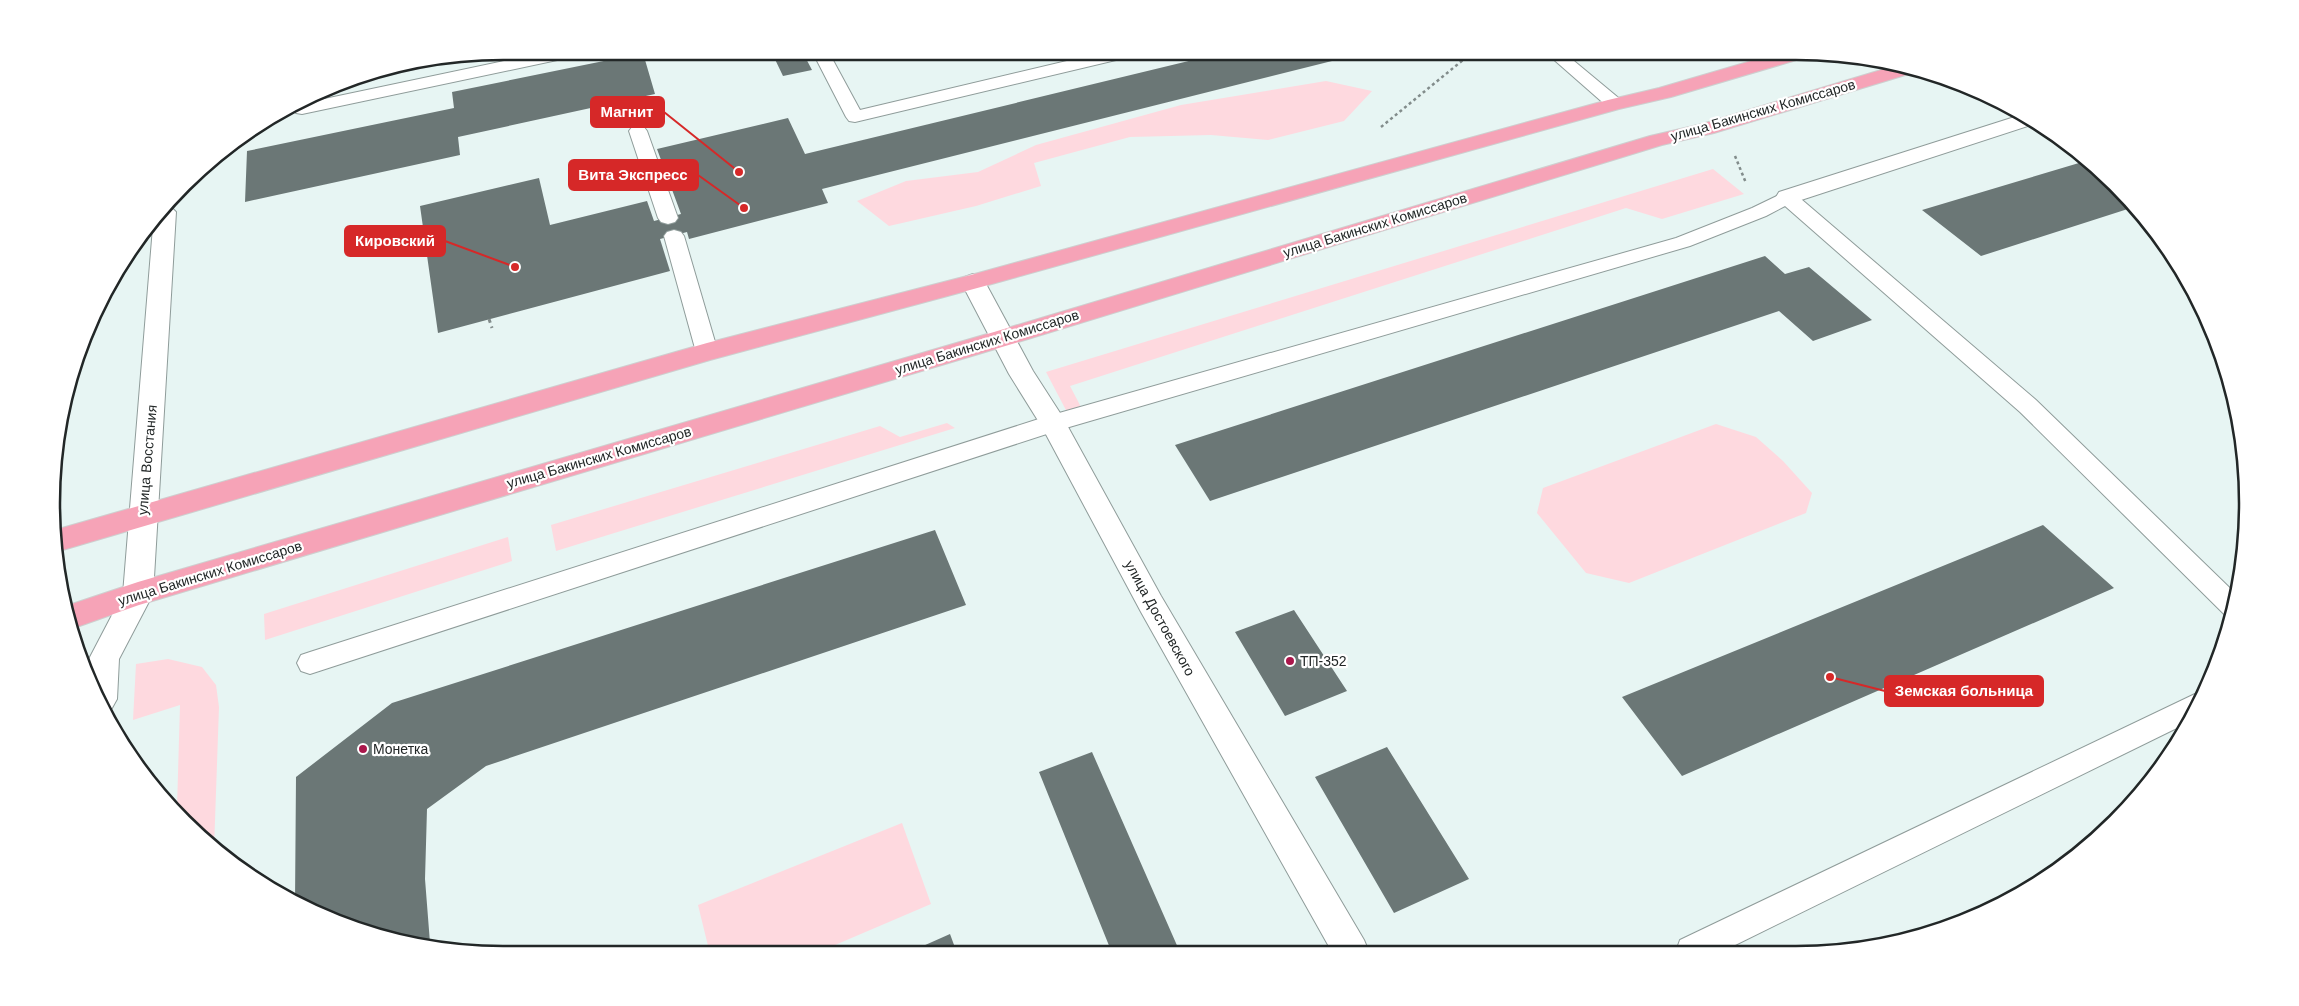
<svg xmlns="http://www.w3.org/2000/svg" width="2299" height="1006" font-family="Helvetica,sans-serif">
  <rect width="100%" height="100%" fill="#e7f5f3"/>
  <path fill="#fed9df" d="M1326,81L1372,91L1344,121L1268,140L1211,135L1130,137L1034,163L1041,186L976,206L889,226L857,201L906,181L978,172L1036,145L1181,105Z
    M1713,169L1744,194L1662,219L1626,208L1070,386L1082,409L1068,414L1046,372Z
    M947,423L955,428L556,551L551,525L880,426L900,437Z
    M1716,424L1756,437L1783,461L1812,493L1806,513L1629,583L1586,573L1537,513L1543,488Z
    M508,537L512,561L265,640L264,614Z
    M168,659L202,667L216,685L219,707L214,849L205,843L177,808L180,705L133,720L136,664Z
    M902,823L931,904L814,954H710L698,905Z"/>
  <path fill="#6b7776" d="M771,51H802L812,70L783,76Z
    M1230,51L1368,52L822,189L828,203L689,239L687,232L660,239L670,271L438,333L420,206L539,178L550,225L647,201L654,221L681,214L657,149L788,118L805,154Z
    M643,53L655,94L458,137L460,155L245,202L247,151L454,108L452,92Z
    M2089,160L2134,207L1981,256L1922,210Z
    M1765,256L1785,274L1809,267L1872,320L1813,341L1779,311L1210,501L1175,445Z
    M2043,525L2114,588L1682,776L1622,697Z
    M935,530L966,605L486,766L427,809L425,879L430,943L358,931L295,902L296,777L392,703Z
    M1294,610L1347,691L1285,716L1235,632Z
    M1387,747L1469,879L1394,913L1315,777Z
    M1092,752L1179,950L1172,953H1112L1039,772Z
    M950,934L957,953L905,954Z"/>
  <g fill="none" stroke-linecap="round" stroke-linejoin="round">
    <g stroke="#8f9c9a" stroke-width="2">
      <path id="service" d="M551,51H584L582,55L576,56L302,114L296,113L293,105L308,98L310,102Z
        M812,51H828L860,110L1109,51H1139L1137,55L855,122L849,121L846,117Z
        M1544,51H1562L1621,100L1624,104L1621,108H1609Z
        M638,126L644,127L647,131L678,218L675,222L668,224L661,222L658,218L629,131L632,127Z
        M1787,191L1794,193L2036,400L2236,594L2231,617L2224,614L2020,412L1785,206L1766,216L1690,246L1059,430L310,674L301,671L297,663L301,655L310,652L1045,417L1676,238L1752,208Z
        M674,230L681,232L684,236L718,352L715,357L707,359L699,357L696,352L664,236L667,232Z
        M2195,694L2200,696L2187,723L1723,951H1676L1680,940Z"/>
    </g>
    <g stroke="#8f9c9a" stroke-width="2">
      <path id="minor" d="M2024,114L2037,123L1795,202L1787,204L1779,202L1776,197L1779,192Z
        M170,206L176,212L153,594L119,659L117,699L112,708L105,711L88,666L89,659L123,594L153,227Z
        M973,274L981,277L985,282L1033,371L1062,416L1161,596L1364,940L1369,952H1332L1141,612L1042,427L1009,374L961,282L965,277Z"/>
    </g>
    <g stroke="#cecfcf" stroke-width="2">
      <path id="primary" d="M1785,51L1811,54L1810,56L1671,97L1619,109L981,287L710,360L56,552L55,530L707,343L971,275L1608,100L1659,88Z
        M1891,67L1914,71L1912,73L1714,133L1662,145L1012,344L139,605L74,628L66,606L138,582L994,332L1650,136L1702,124Z"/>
    </g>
    <path stroke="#828c8b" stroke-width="2.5" stroke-dasharray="3 3" stroke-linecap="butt" d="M1381,127L1474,51
      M217,155L238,145
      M1735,156L1746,183"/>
    <path stroke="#828c8b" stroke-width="3" stroke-dasharray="4 4" stroke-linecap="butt" d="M489,319L492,328"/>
    <use href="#service" fill="#fff" fill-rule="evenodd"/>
    <use href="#minor" fill="#fff" fill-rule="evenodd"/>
    <use href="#primary" fill="#f6a3b7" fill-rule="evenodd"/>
  </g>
  <g fill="#aa174b" stroke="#fff" stroke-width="2">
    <circle cx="1290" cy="661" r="5"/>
    <circle cx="363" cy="749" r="5"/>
  </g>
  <g text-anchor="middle" stroke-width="4.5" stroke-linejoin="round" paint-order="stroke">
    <g font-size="14" fill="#222727" stroke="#fff">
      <text transform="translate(1763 110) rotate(-16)" y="5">улица Бакинских Комиссаров</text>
      <text transform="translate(1375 225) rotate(-17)" y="5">улица Бакинских Комиссаров</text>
      <text transform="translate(987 342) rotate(-17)" y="5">улица Бакинских Комиссаров</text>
      <text transform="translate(599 457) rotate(-16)" y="5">улица Бакинских Комиссаров</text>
      <text transform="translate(147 460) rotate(-85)" y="5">улица Восстания</text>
      <text transform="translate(210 573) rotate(-17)" y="5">улица Бакинских Комиссаров</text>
      <text transform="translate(1160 618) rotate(61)" y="5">улица Достоевского</text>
    </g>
    <g font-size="14" fill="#222727" stroke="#fff" text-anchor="start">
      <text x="1300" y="666">ТП-352</text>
      <text x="373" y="754">Монетка</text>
    </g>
  </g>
  <path d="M0 0H2299V1006H0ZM503 60H1796A443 443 0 0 1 2239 503V503A443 443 0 0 1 1796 946H503A443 443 0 0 1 60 503V503A443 443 0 0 1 503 60Z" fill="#fff" fill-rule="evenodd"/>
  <path fill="none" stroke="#222727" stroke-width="2.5" d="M503 60H1796A443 443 0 0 1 2239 503V503A443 443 0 0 1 1796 946H503A443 443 0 0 1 60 503V503A443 443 0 0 1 503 60Z"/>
  <path fill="none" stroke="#d62828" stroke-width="2" d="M739 172L664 112M744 208L698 175M515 267L445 241M1830 677L1885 691"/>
  <g fill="#d62828" stroke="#fff" stroke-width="2">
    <circle cx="739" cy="172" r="5"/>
    <circle cx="744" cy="208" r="5"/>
    <circle cx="515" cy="267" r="5"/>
    <circle cx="1830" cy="677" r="5"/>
  </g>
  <g fill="#d62828" stroke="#d62828" stroke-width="2">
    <rect x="591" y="97" width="73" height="30" rx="5"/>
    <rect x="569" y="160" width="129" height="30" rx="5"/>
    <rect x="345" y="226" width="100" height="30" rx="5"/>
    <rect x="1885" y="676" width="158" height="30" rx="5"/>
  </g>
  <g font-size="15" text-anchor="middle" font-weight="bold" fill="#fff">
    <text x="627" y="117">Магнит</text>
    <text x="633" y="180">Вита Экспресс</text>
    <text x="395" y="246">Кировский</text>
    <text x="1964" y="696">Земская больница</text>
  </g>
</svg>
